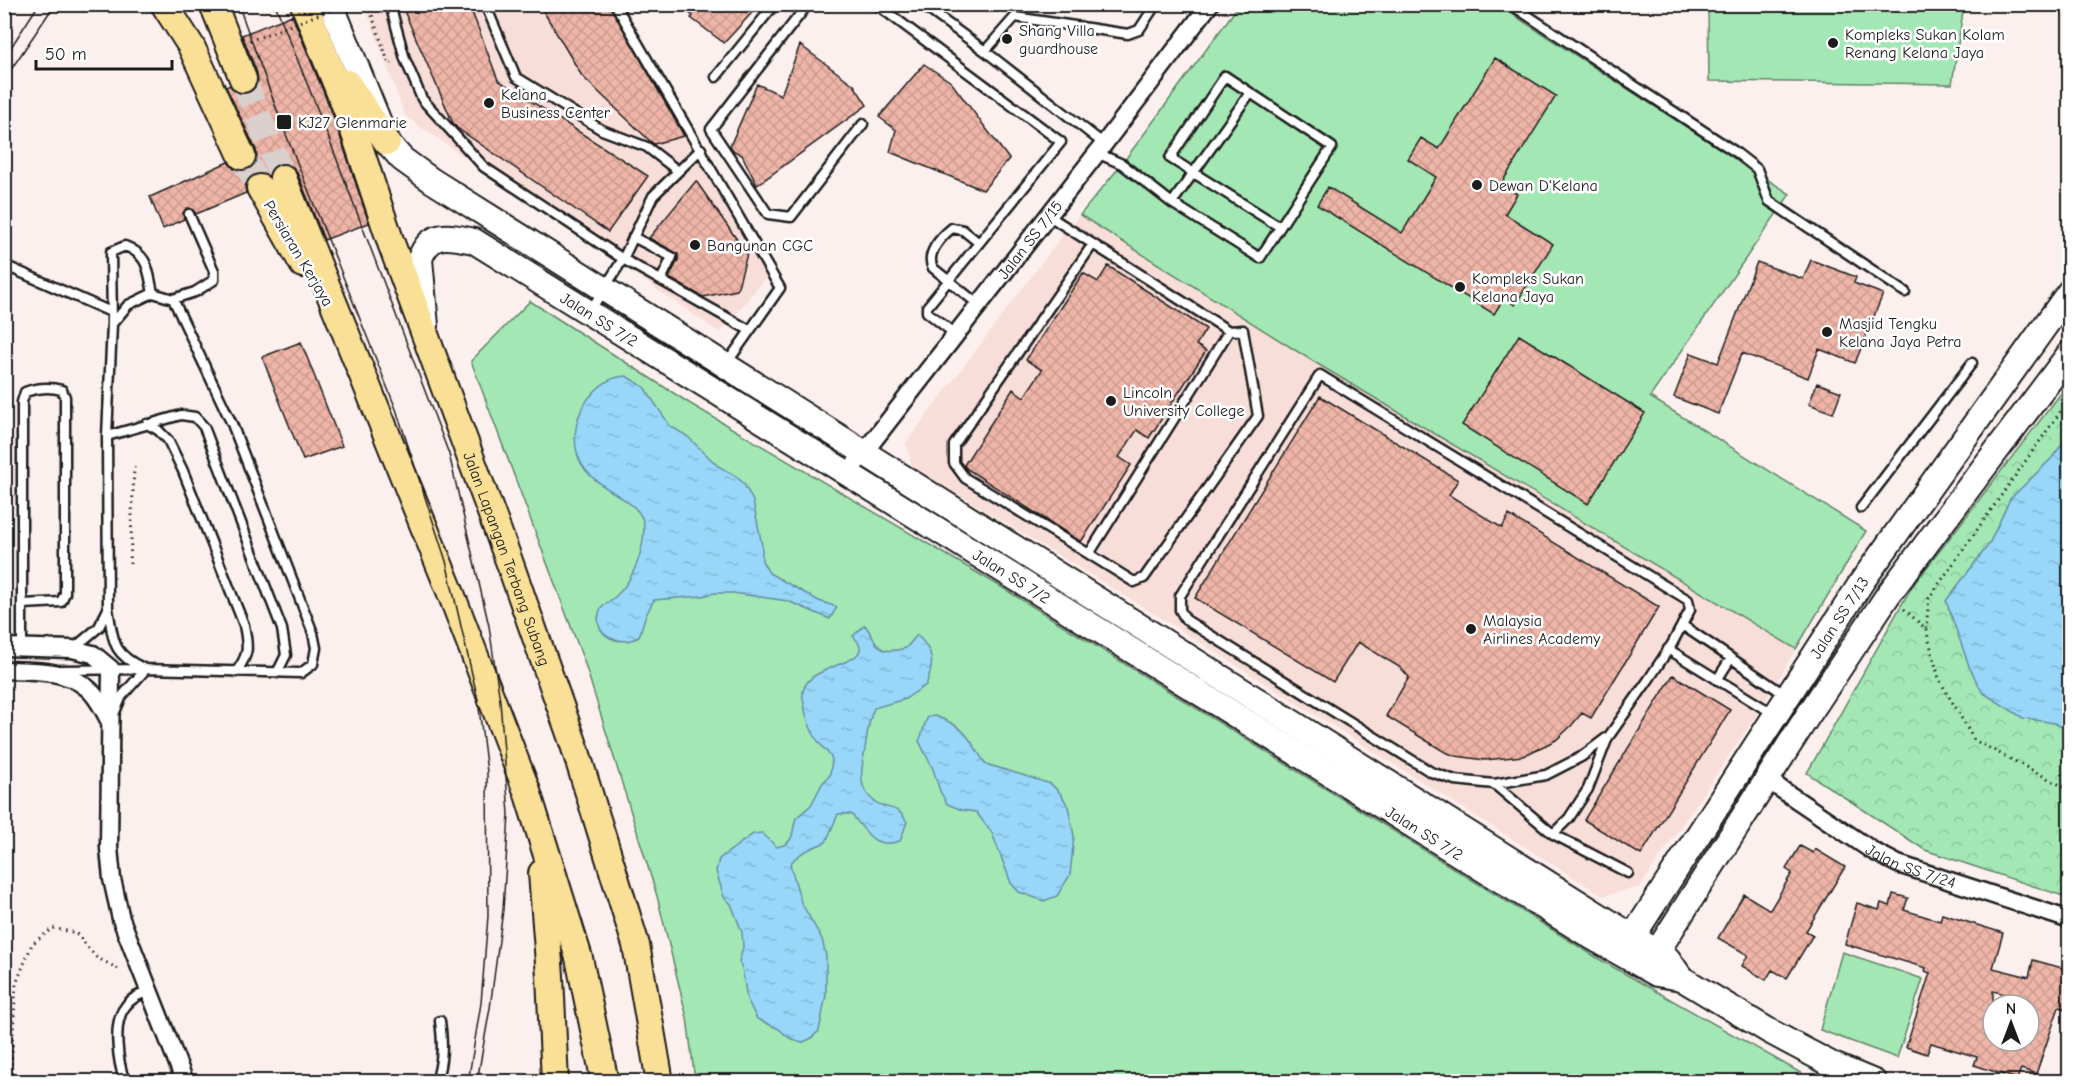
<svg xmlns="http://www.w3.org/2000/svg" width="2074" height="1086" font-family="'Comic Neue',sans-serif">
  <defs>
    <pattern id="park-crowns" width="20" height="18" patternUnits="userSpaceOnUse" patternTransform="scale(1.5)"><rect width="20" height="18" fill="#a3e8b4"/><path d="M2 6a3 3 0 1 1 6 0M12 15a3 3 0 1 1 6 0" fill="none" stroke="#8cc69a"/></pattern>
    <pattern id="water-ripples" width="26" height="14" patternUnits="userSpaceOnUse" patternTransform="scale(1.5)"><rect width="26" height="14" fill="#98d7f9"/><path d="M2 4q2-2 4 0t4 0M15 11q2-2 4 0t4 0" fill="none" stroke="#82b8d5"/></pattern>
    <pattern id="building-cross-hatch" width="8" height="8" patternUnits="userSpaceOnUse" patternTransform="scale(1.5)"><rect width="8" height="8" fill="#efb5a8"/><path d="M0 0l8 8M0 8l8-8" fill="none" stroke="#cc9b90"/></pattern>
  </defs>
  <rect width="100%" height="100%" fill="#fcf0ee"/>
  <filter id="ink" filterUnits="userSpaceOnUse"><feTurbulence type="fractalNoise" baseFrequency=".0167" numOctaves="2"/><feDisplacementMap in="SourceGraphic" scale="12" xChannelSelector="R" yChannelSelector="G"/><feConvolveMatrix kernelMatrix="1 2 1 2 8 2 1 2 1" color-interpolation-filters="sRGB"/></filter>
  <g filter="url(#ink)">
    <path fill="#f8ded9" d="M365,5H614L772,270L720,333L405,116Z
      M1080,215L1311,360L1796,649L1762,707L1640,887L1603,896L1148,610L912,466L906,443L1067,229Z"/>
    <path fill="#a3e8b4" stroke="#608268" stroke-width="1.5" d="M1239,5H1498L1790,194L1650,397L1866,531L1796,649L1311,360L1080,215L1122,164Z
      M1708,5H1964L1952,84L1709,81Z
      M530,301L689,403L998,585L1599,959L1815,1081H695L687,1018L657,896L585,664L471,361Z
      M1842,952L1923,979L1897,1058L1820,1030Z"/>
    <path fill="url(#park-crowns)" stroke="#608268" stroke-width="1.5" d="M2069,383V898L1925,850L1807,773L1911,588Z"/>
    <path fill="url(#water-ripples)" stroke="#668ca1" stroke-width="1.5" d="M626,376L644,387L670,426L687,436L718,466L736,476L744,484L753,501L762,545V561L769,573L819,601L837,607L830,619L788,601L733,593H715L702,596L654,600L645,617L639,637C620,647 593,637 599,613C601,605 609,602 615,597C633,581 644,551 644,527C643,490 566,492 576,428C578,414 584,402 594,392C604,382 612,377 626,376Z
      M2069,435V731L2054,723L2023,718L1982,692L1969,666L1946,601L1989,544L2010,499L2051,459Z
      M865,625C879,645 876,656 906,648L917,635C934,651 935,662 926,685L905,699L874,708C868,722 867,735 865,749C862,767 856,788 874,801C890,813 896,802 907,822L900,841C872,850 867,831 851,814H838L826,842C812,848 799,852 790,864L801,902L822,939L826,956V995L819,1031L810,1039L801,1043L788,1037L779,1029L757,1019L747,999L742,968L739,962L743,947L742,932L731,904L724,897L716,871L719,859L753,834L762,833L777,847C796,843 791,833 796,818L811,805L822,784L830,775L832,759C829,753 825,750 821,745C810,732 805,714 803,698C798,660 885,668 853,636Z
      M935,716C969,728 967,738 986,764L1051,784L1060,793L1068,806L1074,836L1070,875L1057,896L1044,901L1019,892L1011,883L992,833L976,812L962,810L947,804L940,791L933,769L919,741C924,732 923,725 928,717Z"/>
    <path fill="url(#building-cross-hatch)" stroke="#1c1c1c" stroke-width="1.5" fill-rule="evenodd" d="M401,4H469L498,80L648,176L608,232L457,128L453,123Z
      M539,4H609L684,136L654,144L650,141L582,76Z
      M677,4H760L724,43L691,18L693,16Z
      M292,15L333,115L369,223L324,240L297,172L292,166L284,163L277,164L272,168L268,176L261,173L252,175L247,181L245,187L246,193L196,214L192,209L187,208L183,213L184,219L163,229L150,197L228,162L234,169L241,171L249,169L255,164L257,157L256,150L226,87L230,85L234,91L240,94L248,93L254,89L258,82L257,73L242,35Z
      M800,45L854,85L867,105L757,185L742,155L734,151L730,146L757,84L781,95Z
      M1495,58L1556,96L1501,184L1517,194L1505,214L1553,244L1515,305L1504,298L1494,314L1317,205L1328,187L1402,233L1436,177L1408,159L1421,138L1439,149Z
      M924,64L951,82L1009,159L983,190L890,152L896,130L879,117Z
      M696,181L747,254L737,290L703,297L669,278L678,260V254L649,238Z
      M1811,260L1856,277L1854,283L1883,294L1855,363L1819,349L1808,378L1742,353L1718,414L1674,397L1691,353L1718,363L1757,262L1803,279Z
      M1108,266L1206,329L1196,345L1206,351L1149,438L1137,430L1119,457L1131,465L1081,542L967,469L964,465L1013,389L1024,397L1042,370L1026,360L1083,273L1098,282Z
      M1519,335L1645,413L1588,504L1462,425Z
      M301,342L342,446L303,460L262,357Z
      M1817,383L1841,392L1833,413L1809,404Z
      M1320,396L1458,480L1449,495L1502,528L1509,515L1659,607L1591,718L1582,713L1571,726L1556,740L1523,756L1485,760L1456,756L1445,752L1386,716L1409,677L1401,668L1358,642L1333,682L1195,598Z
      M1673,675L1730,710L1641,855L1584,820Z
      M1800,846L1813,853L1815,849L1845,867L1806,931L1813,935L1787,978L1772,970L1766,980L1742,966L1748,955L1718,938L1744,894L1770,910L1792,873L1786,869Z
      M1893,894L1908,898L1904,910L1940,921L1942,914L2003,933L1993,968L2029,977L2033,960L2070,970V990L2065,1009L2059,1007L2036,1074L2021,1069L2017,1079L1974,1065L1977,1057L1931,1043L1927,1054L1906,1047L1930,973L1925,971L1926,968L1845,944L1857,903L1879,910L1881,903L1890,906ZM1993,991L2029,1000V1041H1993Z"/>
    <g fill="none" stroke-linecap="round" stroke-linejoin="round">
      <path stroke="#dad0ce" stroke-width="26" stroke-dasharray="26 13" stroke-linecap="butt" d="M243,79L283,178
        M242,156L260,188"/>
      <g stroke="#1c1c1c" stroke-width="13">
        <path id="lane" d="M390,4L405,59L422,99L484,167L623,259L749,330
          M485,4L516,77L602,130L647,147L678,171
          M615,4L780,288L727,363
          M808,4L711,129L768,214L791,217L863,124
          M876,4L1061,142L927,307V312L956,335
          M921,4L985,51L1104,144
          M1510,4L1734,151L1757,169L1769,201L1905,292
          M985,51L1015,17L1128,34L1139,30L1156,4
          M716,77L775,4
          M1097,153L1122,164L1172,203L1260,258L1332,147L1225,76L1170,158L1280,227
          M1172,203L1250,93
          M1049,216L1229,331L1089,554L965,478L954,463V445L1093,244
          M633,237L672,257L661,280
          M979,243L963,230L952,228C941,237 925,254 933,268L979,305
          M4,265L111,312
          M173,299L195,292L214,280V271L189,214
          M590,311L623,259L653,196L701,149
          M112,324L111,252L125,246C149,255 148,271 153,293
          M1320,375L1688,600L1690,610L1672,644L1649,679L1609,736L1581,757L1546,775L1494,784L1455,780L1431,772L1186,620L1180,610V596Z
          M147,424L158,430L168,440L183,471L244,625C248,647 250,653 236,672
          M107,436L181,415L195,417L204,427L282,629L286,655L277,673
          M1861,508L1972,363
          M1089,554L1134,582L1144,578L1258,416L1243,330L1229,331
          M108,609C114,641 111,653 143,668
          M1682,625L1787,696
          M22,647V402L25,392C36,388 50,387 62,390L65,397V593L61,602L23,604
          M1668,649L1762,707L1774,712
          M61,670L146,669L301,673L313,664L316,648L313,633L232,424L173,299L153,293L128,305L112,324L107,436L108,609L99,627L73,649
          M1717,680L1731,658
          M115,712L122,696L146,669
          M1494,784L1553,834L1628,873
          M1553,834L1569,818L1588,789L1608,737
          M125,1082C118,1063 112,1023 125,1007C131,998 139,995 149,991
          M436,1082C443,1060 443,1043 440,1021"/>
      </g>
      <g stroke="#1c1c1c" stroke-width="21">
        <g id="street">
          <path id="s1" d="M848,473L1104,144L1210,4"/>
          <path d="M4,647L72,649L93,654L111,669L109,848L112,879L121,919L185,1082"/>
          <path d="M4,670C31,671 64,669 86,687C97,695 104,711 110,722"/>
          <path id="s2" d="M1766,779L1873,851L1898,864L2070,920"/>
        </g>
      </g>
      <g stroke="#1c1c1c" stroke-width="28">
        <g id="secondary">
          <path d="M331,4L387,142L402,159L431,180L1668,959L1681,978"/>
          <path id="s3" d="M426,326L420,259C430,230 450,236 474,241L1592,937L1657,974L1681,978L1769,1031L1833,1065L1874,1082"/>
          <path id="s4" d="M1624,950L1863,580L2070,291"/>
          <path d="M1648,966L1807,717L1888,595L2070,353"/>
        </g>
      </g>
      <g stroke="#1c1c1c" stroke-width="30">
        <g id="primary">
          <path d="M164,4L191,46L242,156"/>
          <path d="M213,4L243,79"/>
          <path id="s5" d="M304,4L347,110L391,243L509,561L574,745L636,945L660,1082"/>
          <path d="M347,83L387,142"/>
          <path d="M283,178L452,596L527,791L579,958L605,1082"/>
          <path d="M260,188L303,264"/>
          <path d="M542,873L550,976L555,1082"/>
        </g>
      </g>
      <path stroke="#1c1c1c" stroke-width="3" stroke-dasharray="1.5 4.5" stroke-linecap="butt" d="M368,4L389,64L392,63
        M130,564L134,467
        M1904,609L1926,629L1939,679L1974,740L2070,790
        M1926,629L1929,598L2070,398
        M10,1082L16,984L32,944L53,928L76,933L96,957L122,971"/>
      <use href="#lane" stroke="#fff" stroke-width="8"/>
      <use href="#street" stroke="#fff" stroke-width="16"/>
      <use href="#secondary" stroke="#fff" stroke-width="24"/>
      <use href="#primary" stroke="#fadf96" stroke-width="26"/>
      <path stroke="#1c1c1c" stroke-width="1.5" d="M238,4L285,132L396,409L446,561L478,700L487,772L488,916L481,1003L468,1082
        M275,4L321,118L449,454L489,626L500,701L509,814L503,910L490,1008L478,1076
        M4,58L39,4
        M4,80L55,4"/>
      <path stroke="#1c1c1c" stroke-width="3" stroke-dasharray="1.5 4.5" stroke-linecap="butt" d="M244,43L346,4"/>
    </g>
  </g>
  <g fill="#1c1c1c" stroke="#fff" stroke-width="2">
    <circle cx="1007" cy="39" r="6"/>
    <circle cx="1833" cy="43" r="6"/>
    <circle cx="489" cy="103" r="6"/>
    <rect x="276" y="114" width="16" height="16" rx="3"/>
    <circle cx="1477" cy="185" r="6"/>
    <circle cx="695" cy="245" r="6"/>
    <circle cx="1460" cy="287" r="6"/>
    <circle cx="1827" cy="332" r="6"/>
    <circle cx="1111" cy="401" r="6"/>
    <circle cx="1471" cy="629" r="6"/>
  </g>
  <g text-anchor="middle" stroke-width="5" stroke-linejoin="round" paint-order="stroke">
    <g font-size="16" fill="#1c1c1c" stroke="#fff" text-anchor="start">
      <text x="1019" y="36">Shang Villa<tspan x="1019" dy="18">guardhouse</tspan></text>
      <text x="1845" y="40">Kompleks Sukan Kolam<tspan x="1845" dy="18">Renang Kelana Jaya</tspan></text>
      <text x="501" y="100">Kelana<tspan x="501" dy="18">Business Center</tspan></text>
      <text x="298" y="128">KJ27 Glenmarie</text>
      <text x="1489" y="191">Dewan D'Kelana</text>
      <text x="707" y="251">Bangunan CGC</text>
      <text x="1472" y="284">Kompleks Sukan<tspan x="1472" dy="18">Kelana Jaya</tspan></text>
      <text x="1839" y="329">Masjid Tengku<tspan x="1839" dy="18">Kelana Jaya Petra</tspan></text>
      <text x="1123" y="398">Lincoln<tspan x="1123" dy="18">University College</tspan></text>
      <text x="1483" y="626">Malaysia<tspan x="1483" dy="18">Airlines Academy</tspan></text>
    </g>
    <g font-size="16" fill="#1c1c1c" stroke="#fff">
      <text dy="6" stroke="none"><textPath href="#s1" startOffset="296">Jalan SS 7/15</textPath></text>
      <text transform="translate(299 253) rotate(59)" y="6">Persiaran Kerjaya</text>
      <text dy="6" stroke="none"><textPath href="#s3" startOffset="280">Jalan SS 7/2</textPath></text>
      <text dy="6" stroke="none"><textPath href="#s5" startOffset="591">Jalan Lapangan Terbang Subang</textPath></text>
      <text dy="6" stroke="none"><textPath href="#s3" startOffset="766">Jalan SS 7/2</textPath></text>
      <text dy="6" stroke="none"><textPath href="#s4" startOffset="396">Jalan SS 7/13</textPath></text>
      <text dy="6" stroke="none"><textPath href="#s3" startOffset="1252">Jalan SS 7/2</textPath></text>
      <text dy="6" stroke="none"><textPath href="#s2" startOffset="170">Jalan SS 7/24</textPath></text>
    </g>
  </g>
  <rect width="2074" height="1086" fill="none" stroke="#fff" stroke-width="24"/>
  <rect x="12" y="12" width="2050" height="1062" fill="none" stroke="#1c1c1c" stroke-width="2" filter="url(#ink)"/>
  <g transform="translate(2011 1023)"><circle r="28" fill="#ffffff" stroke="#a4a4a4" stroke-width="1.5"/>
  <path d="M0-4.5L10 22L0 15L-10 22Z" fill="#1c1c1c"/>
  <text y="-9" font-size="16" font-weight="bold" text-anchor="middle" fill="#1c1c1c">N</text>
  </g>
  <path d="M36 60v9h136v-9" fill="none" stroke="#1c1c1c" stroke-width="3"/>
  <text x="45" y="60" font-size="18" fill="#1c1c1c" stroke="#ffffff" stroke-width="4.5" paint-order="stroke">50 m</text>
</svg>
